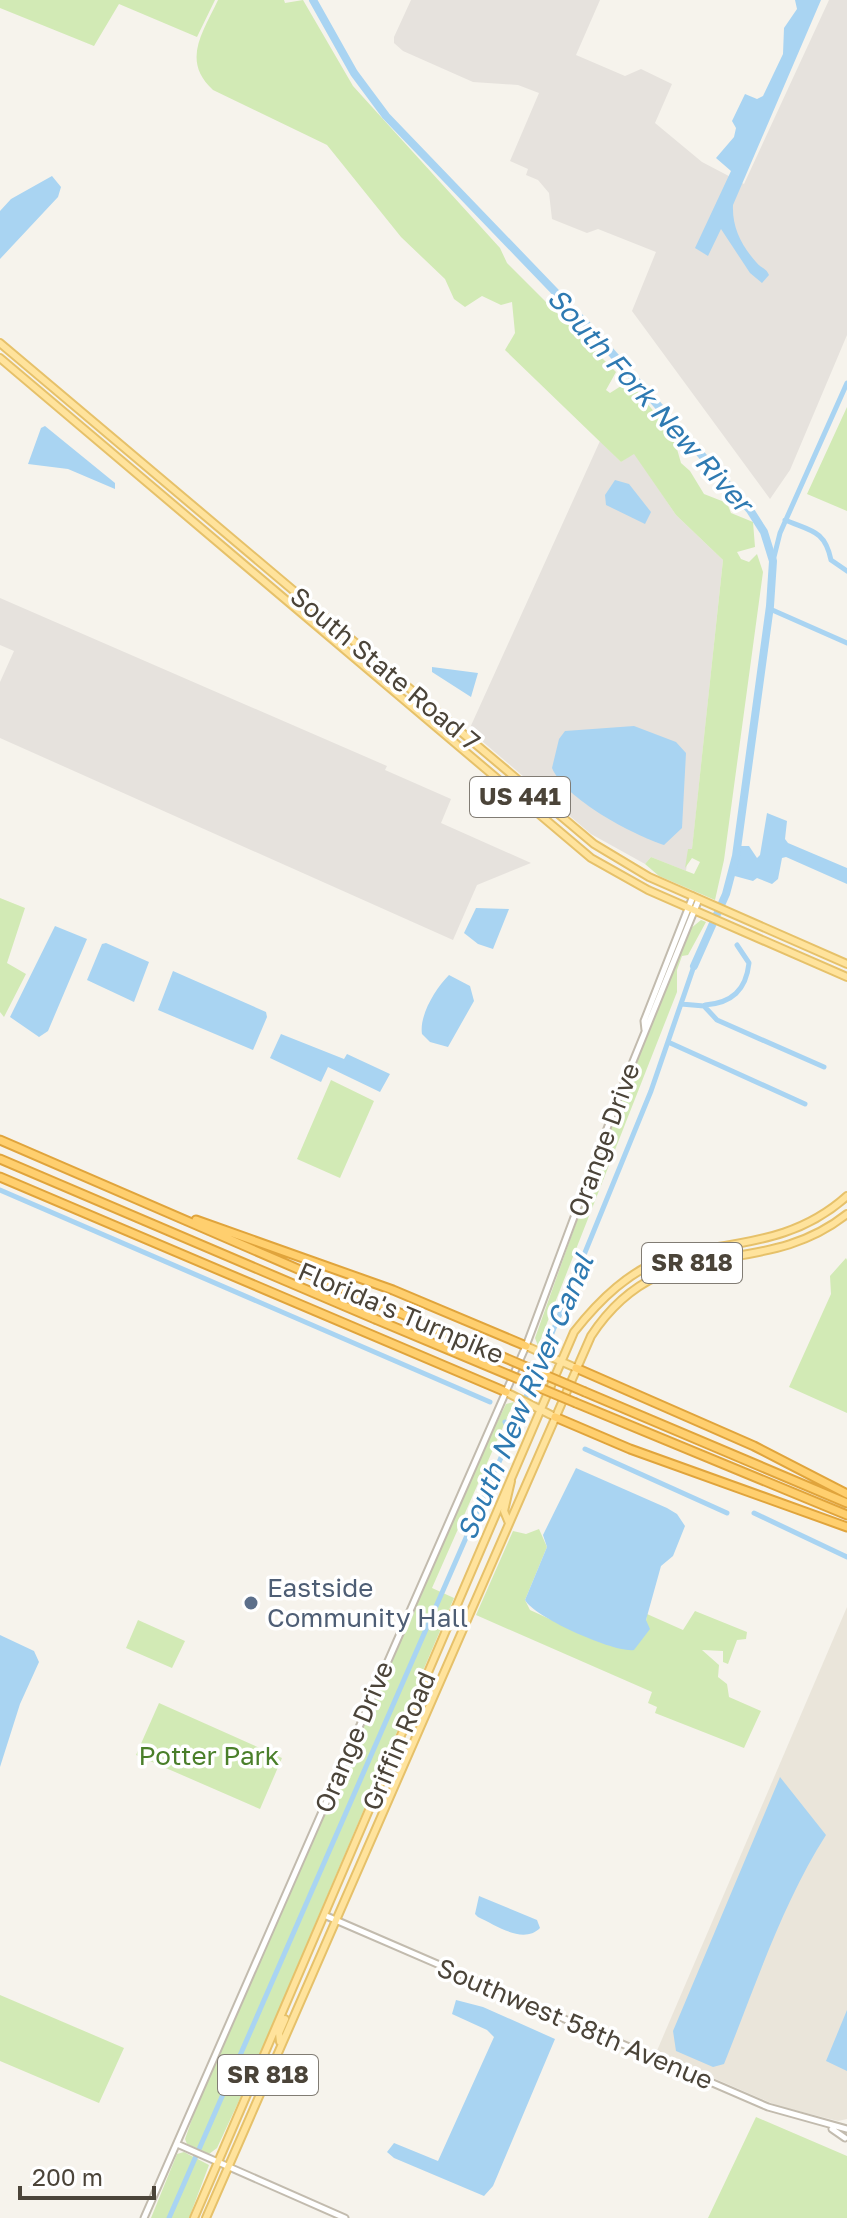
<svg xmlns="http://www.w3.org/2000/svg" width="847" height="2218" font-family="'Golos Text',sans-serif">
  <rect width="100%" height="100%" fill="#f6f3ec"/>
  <path fill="#eae5da" d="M847,1607V2119L838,2121L778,2106L656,2053Z"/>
  <path fill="#e6e2dd" d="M411,0H600L576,55L625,76L641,69L672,84L655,123L702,162L744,184L829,0H847V335L790,470L770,499L632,311L656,252L598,229L587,233L552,219L549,193L538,180L526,175L528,169L510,161L539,93L518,85L473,82L403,51L394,43V37Z
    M600,441L621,462L634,453L676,515L723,560L692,850L689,849L686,871L651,857L645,864L591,834L469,730Z
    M0,598L387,766L385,770L451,799L441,823L531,863L477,885L453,940L0,738V682L14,651L0,645Z"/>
  <path fill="#d2eab5" d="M0,0H215L197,37L119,4L94,46L0,8Z
    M218,0H284L285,3L303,0L353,86L500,248L507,263L616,372L606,390L610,393L629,381L673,435L681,463L690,471L704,494L727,503L731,513L753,522L755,547L737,552L741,559L749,562L757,554L763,572L724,860L715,900L659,876L645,864L651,857L694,874L700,862L692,858L685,868L688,849H692L723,560L676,515L634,454L621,462L505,350L515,333L512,302L501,305L482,296L465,307L454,299L445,279L401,237L327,145L213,90C181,61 203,32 218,0Z
    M847,407V511L807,494Z
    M0,898L25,908L7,963L26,974L4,1017L0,1012Z
    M701,920L706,922L688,955L682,956L677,970V992L538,1346L535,1338L606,1139L690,929Z
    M331,1080L374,1101L340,1178L297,1159Z
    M846,1258L847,1260V1413L789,1387L831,1294L830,1276Z
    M514,1402L432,1588L454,1598L250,2077L217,2148L209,2154L187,2144L185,2139L204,2085L480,1457L506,1404Z
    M539,1529L547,1547L525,1600L530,1610L589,1637L646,1621L647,1614L683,1630L695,1611L747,1632L746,1639L737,1640L728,1664L723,1662V1651L702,1650L719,1665L718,1677L727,1684L729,1697L761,1711L744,1748L655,1713L657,1707L648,1703L652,1692L476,1615L513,1531L526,1534Z
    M138,1620L185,1641L172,1668L126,1648Z
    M159,1703L282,1758L260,1809L136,1755Z
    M0,1995L124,2048L99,2103L0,2061Z
    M756,2117L847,2156V2218H708Z
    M184,2152L209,2165L189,2218H151L177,2154Z"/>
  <path fill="#a9d4f2" d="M795,0H821L733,205C732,227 741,245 756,262C762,269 766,268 769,275L762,283L750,273L721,229L708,256L695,248L731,171L716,158L734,137L736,128L732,121L745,94L757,99L763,96L783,54L784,28L797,9Z
    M52,176L61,187L58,197L0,259V211L11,199Z
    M45,426L115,483V489L68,469L28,464L41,428Z
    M615,480L629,484L651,512L645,524L606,505L605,495Z
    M432,667L478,673L471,697L432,672Z
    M634,726L676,742L686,753L682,828L664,845C633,835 565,799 552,768L559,739L565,731Z
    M767,813L787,821L785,839L788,843L847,868V884L786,857L782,858L778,879L772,884L757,878L753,881L731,875L741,846H749L757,858L760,855Z
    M476,908L509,909L493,949L478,944L464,933Z
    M55,926L87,939L48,1031L39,1037L10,1017Z
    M106,943L149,962L134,1002L87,980L102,944Z
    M173,971L266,1012L267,1017L253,1050L158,1010Z
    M449,975L470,986L474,1001L448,1047L430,1042L422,1034C419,1015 436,988 449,975Z
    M281,1034L344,1059L347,1054L390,1074L380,1092L328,1067L321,1082L270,1058Z
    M576,1468L667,1508L677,1514L685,1526L673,1556L661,1566L646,1620L650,1629L634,1650C614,1653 534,1617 525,1600L547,1547L543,1535Z
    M0,1635L34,1651L39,1662L20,1704L0,1767Z
    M780,1777L826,1835C782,1904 755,1987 724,2064L713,2067L676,2051L673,2031Z
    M479,1896L537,1920L540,1928C523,1945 496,1925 478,1917L475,1914Z
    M456,2000L483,2007L555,2039L493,2186L484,2196L394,2158L387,2152L394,2143L438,2161L494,2037L487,2030L452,2014Z
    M847,2010V2071L826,2061Z"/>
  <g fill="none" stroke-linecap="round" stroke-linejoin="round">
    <path stroke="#a9d4f2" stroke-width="5" d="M785,520C811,531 825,530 831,560L847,571
      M773,561L780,533L847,383
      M770,609L847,643
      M681,1004L704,1006L717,1020L824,1067
      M705,1005C732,1003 746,990 749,963L737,945
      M668,1042L805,1104
      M0,1190L490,1402
      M505,1422L511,1434
      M585,1449L727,1513
      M754,1513L847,1557
      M169,2218L503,1453L651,1091L694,966"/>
    <path stroke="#a9d4f2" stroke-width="8" d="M313,0L354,73L386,116L588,326L750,510L764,532L773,561L770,606L736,856L726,894L694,966"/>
    <g stroke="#c2bbae" stroke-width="9">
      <path id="minor" d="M645,1030L644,1021L693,896
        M324,1915L768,2107L847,2129
        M832,2129L845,2138
        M177,2144L345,2218
        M144,2218L526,1346L621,1091L699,899"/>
    </g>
    <g stroke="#e6c16a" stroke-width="10">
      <path id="major" d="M0,343L594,844L649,877L847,964
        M0,358L591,858L648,890L847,977
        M526,1346L576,1368
        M506,1392L555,1417
        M509,1523L504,1511L511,1481
        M280,2042L279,2033L285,2019
        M194,2218L574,1332C600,1299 629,1271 670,1256C683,1252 698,1251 712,1248C764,1240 807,1232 847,1196
        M206,2218L591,1336C663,1226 759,1284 847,1214"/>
    </g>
    <g stroke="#e0a43c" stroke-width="11">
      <path id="highway" d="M0,1140L381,1305
        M0,1159L375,1319
        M0,1177L506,1392
        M196,1220L393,1290L526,1346
        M576,1368L754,1446L847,1494
        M585,1392L847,1503
        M576,1403L847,1515
        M555,1417L630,1449L847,1527"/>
    </g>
    <use href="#minor" stroke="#fff" stroke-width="5"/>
    <use href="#major" stroke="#ffe39c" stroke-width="6"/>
    <use href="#highway" stroke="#ffcf6e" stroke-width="7"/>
    <g stroke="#e0a43c" stroke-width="11" stroke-linecap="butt">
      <path id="highway-bridge" d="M381,1305L585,1392
        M375,1319L576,1403"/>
    </g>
    <use href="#highway-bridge" stroke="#ffcf6e" stroke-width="7"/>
  </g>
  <circle fill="#5c6f8a" stroke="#fff" stroke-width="3" cx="251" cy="1603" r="8"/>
  <g text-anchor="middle" stroke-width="7" stroke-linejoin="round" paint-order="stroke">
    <g fill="#fff" stroke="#817c74" stroke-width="2">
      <rect x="470" y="777" width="100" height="40" rx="6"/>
      <rect x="642" y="1243" width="100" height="40" rx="6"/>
      <rect x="218" y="2055" width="100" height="40" rx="6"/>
    </g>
    <g font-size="24" font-weight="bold" fill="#4b4439">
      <text x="520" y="805">US 441</text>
      <text x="692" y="1271">SR 818</text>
      <text x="268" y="2083">SR 818</text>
    </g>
    <g font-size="26" fill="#4b4439" stroke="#fff">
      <text transform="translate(385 669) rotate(40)" y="9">South State Road 7</text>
      <text transform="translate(604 1140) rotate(-70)" y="9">Orange Drive</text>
      <text transform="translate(401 1313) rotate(23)" y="9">Florida's Turnpike</text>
      <text transform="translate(354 1737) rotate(-67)" y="9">Orange Drive</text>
      <text transform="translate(399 1741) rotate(-67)" y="9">Griffin Road</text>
      <text transform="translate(575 2024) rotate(23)" y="9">Southwest 58th Avenue</text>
    </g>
    <g font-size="26" fill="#4e5e75" stroke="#fff" text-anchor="start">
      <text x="267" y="1597">Eastside<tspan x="267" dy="30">Community Hall</tspan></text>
    </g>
    <g font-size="26" fill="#4a7f2a" stroke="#fff">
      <text x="209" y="1765">Potter Park</text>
    </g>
    <g font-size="28" font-style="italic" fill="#2e7ab2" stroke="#fff">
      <text transform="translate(650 400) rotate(48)" y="10">South Fork New River</text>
      <text transform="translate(525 1397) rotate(-67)" y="10">South New River Canal</text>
    </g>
  </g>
  <path d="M20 2186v12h134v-12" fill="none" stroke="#4b4439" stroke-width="4"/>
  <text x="32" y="2186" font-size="24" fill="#4b4439" stroke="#ffffff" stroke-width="6" paint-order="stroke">200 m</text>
</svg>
